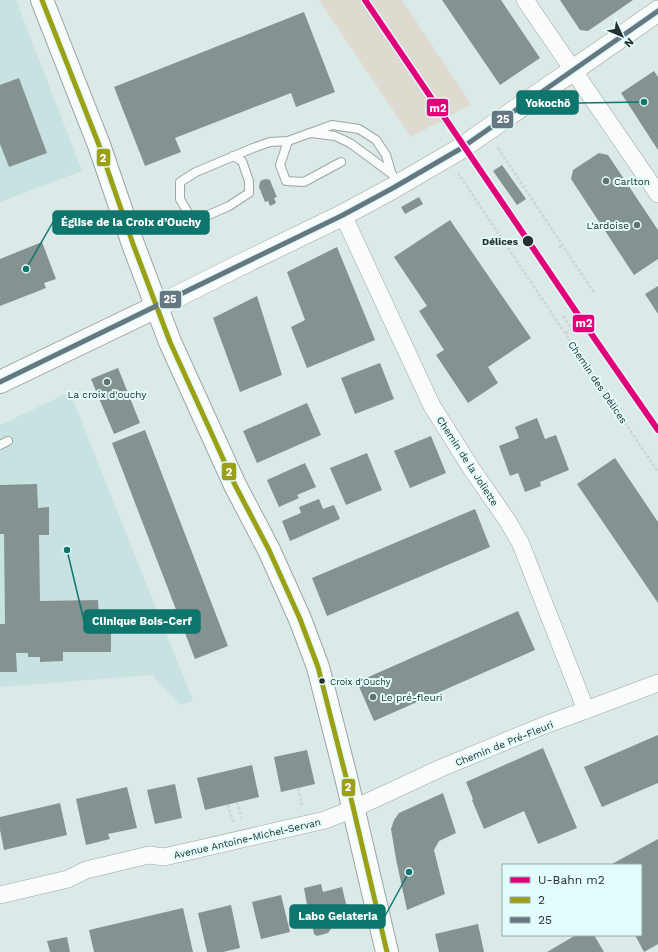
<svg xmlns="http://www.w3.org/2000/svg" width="658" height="952" font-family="'Work Sans',sans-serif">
  <rect width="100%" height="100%" fill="#dbe9e8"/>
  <path fill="#c8e2e1" d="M0,0H16L82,171L0,202Z
    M70,392L193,701L180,705L152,675L0,687V425Z"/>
  <path fill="#dfdad0" d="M319,0H402L471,104L411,137Z"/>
  <path fill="#849292" d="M442,0H501L540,58L500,85Z
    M560,0H633L588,31L580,30Z
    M304,12L335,92L296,107L291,93L175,138L181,152L145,166L114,87Z
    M654,71L658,77V150L621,93Z
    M19,78L47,153L9,167L0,144V85Z
    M599,153L608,155L658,230V259L634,275L571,179L573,170Z
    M502,165L526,199L517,205L493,171Z
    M266,179L270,180L271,183L277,197L274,198L276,203L270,206L268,201L265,202L259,187L260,182L262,180Z
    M419,197L423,204L405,214L401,207Z
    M450,220L531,338L488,367L498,383L468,403L436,355L444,350L419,311L427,306L394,257Z
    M42,242L56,279L44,283L46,288L0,306V259Z
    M337,247L375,340L307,368L291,327L305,320L287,272Z
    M658,286V314L645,294Z
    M257,296L282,375L240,392L213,318Z
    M380,363L394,399L355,414L341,378Z
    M118,368L140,423L114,434L91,379Z
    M307,403L321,435L257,463L243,431Z
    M537,418L545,439L556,435L569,470L540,482L541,486L525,492L518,473L510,476L499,446L519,438L515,427Z
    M145,430L228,646L195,659L112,443Z
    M431,436L446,473L410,488L394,451Z
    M367,453L382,490L346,505L330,468Z
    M615,458L658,522V603L577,484Z
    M305,463L316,487L297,495L299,498L279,507L267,480Z
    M37,484L38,508L49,507V535H39L40,601L98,600L99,622H111V652H63V661L40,662V657H28V653H16L17,672H0V624H5L4,534H0V485Z
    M319,499L323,509L334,505L340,519L290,541L282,521L301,513L299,507Z
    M475,509L490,547L327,616L312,578Z
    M518,611L535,650L374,721L357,682Z
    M658,735V783L602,807L584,767Z
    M543,748L577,828L538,844L524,811L484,829L472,800L473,799L466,782Z
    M307,750L315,784L281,792L274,757Z
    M252,765L259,797L205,810L197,778Z
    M175,784L182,818L155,824L147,790Z
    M127,787L137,828L108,834L110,839L86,845L76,799Z
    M443,793L456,833L439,841L434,850L445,894L407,910L396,859L391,829L394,820L399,813Z
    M60,803L67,835L4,850L0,830V817Z
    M658,839V944L644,952L635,935H641V865H610Z
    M321,884L323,892L342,887L347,908L327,913L331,929L328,933L317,936L314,934L312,924L309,925L304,906L307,905L304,888Z
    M281,895L290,932L261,939L252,902Z
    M231,905L240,948L223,952H207L198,913Z
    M183,908L193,952H94L89,930Z
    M478,924L484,952H439L435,934Z
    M576,935H594L604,952H547Z
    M67,937L70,952H50L47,941Z"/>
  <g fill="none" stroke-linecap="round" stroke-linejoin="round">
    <g stroke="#9ba6a5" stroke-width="10">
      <path id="service" d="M311,133L335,136L350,143L392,174
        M233,156L242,161L249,181V193L229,206L204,217L190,216L180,199V182L196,172L253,148L270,142L288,141
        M341,162L304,182L286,181L280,165L288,141L332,125L359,129L376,140L386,155L391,172
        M0,445L8,441"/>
    </g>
    <g stroke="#9ba6a5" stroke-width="18">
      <path id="minor" d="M525,0L658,194
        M343,215L432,406L471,468L507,520L520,542L586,710
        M0,895L68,879L86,870L149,855L164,857L325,820L353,809L441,768L545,725L586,710L658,683"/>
    </g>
    <g stroke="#9ba6a5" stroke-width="22">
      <path id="tertiary" d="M156,307L240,265L343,215L393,188L460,149L658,11"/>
    </g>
    <g stroke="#9ba6a5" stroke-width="24">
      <path id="secondary" d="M42,0L99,145L133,244L170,342L235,485L269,550L300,619L318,667L346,777L387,952
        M0,382L156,307"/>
    </g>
    <path stroke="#d0d5d4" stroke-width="2.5" stroke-dasharray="3 2" stroke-linecap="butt" d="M360,0L446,128
      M498,148L595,294
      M458,173L658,472
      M559,247L563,245
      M563,316L572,329L565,334
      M298,788L302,805
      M237,802L242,819
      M228,805L233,822"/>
    <use href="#service" stroke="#fafcfc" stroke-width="8"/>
    <use href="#minor" stroke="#fafcfc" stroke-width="17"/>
    <use href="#tertiary" stroke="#fafcfc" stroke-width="21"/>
    <use href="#secondary" stroke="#fafcfc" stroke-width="22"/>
    <g stroke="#e2fcfb" stroke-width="8">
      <path id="bus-1" d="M42,0L99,145L133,244L170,342L235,485L269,550L300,619L318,667L346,777L387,952"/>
    </g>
    <g stroke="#e2fcfb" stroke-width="8">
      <path id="bus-2" d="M0,382L343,215L393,188L460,149L658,11"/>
    </g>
    <use href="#bus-1" stroke="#9da015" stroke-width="5"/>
    <use href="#bus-2" stroke="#657881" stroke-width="5"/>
    <g stroke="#e2fcfb" stroke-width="9">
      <path id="metro-1" d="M365,0L581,319L658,430"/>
    </g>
    <use href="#metro-1" stroke="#e2007a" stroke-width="6"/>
  </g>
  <g fill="#657070" stroke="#e2fcfb" stroke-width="1.5">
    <circle cx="606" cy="181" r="4"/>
    <circle cx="637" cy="225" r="4"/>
    <circle cx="107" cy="382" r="4"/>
    <circle cx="373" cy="697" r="4"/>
  </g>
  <g fill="#252f2f" stroke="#e2fcfb" stroke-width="1.5">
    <circle cx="528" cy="241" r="6"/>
    <circle cx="322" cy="681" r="3.5"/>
  </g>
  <g text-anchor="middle" stroke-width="4" stroke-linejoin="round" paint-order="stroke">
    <g font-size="9" fill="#252f2f" stroke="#e2fcfb" text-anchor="start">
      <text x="330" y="685">Croix d'Ouchy</text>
    </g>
    <g font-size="10" fill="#252f2f" stroke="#e2fcfb" text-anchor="start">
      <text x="614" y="185">Carlton</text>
      <text x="629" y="229" text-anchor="end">L'ardoise</text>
      <text x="107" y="398" text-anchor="middle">La croix d'ouchy</text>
      <text x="381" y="701">Le pré-fleuri</text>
    </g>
    <g font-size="10" font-weight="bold" fill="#252f2f" stroke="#e2fcfb" text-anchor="end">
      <text x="518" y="245">Délices</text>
    </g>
    <g font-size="10" fill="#252f2f" stroke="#e2fcfb">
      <text transform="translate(598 382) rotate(56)" y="4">Chemin des Délices</text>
      <text transform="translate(468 461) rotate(57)" y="4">Chemin de la Joliette</text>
      <text transform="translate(504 743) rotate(-22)" y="4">Chemin de Pré-Fleuri</text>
      <text transform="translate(247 838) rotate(-13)" y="4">Avenue Antoine-Michel-Servan</text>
    </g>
  </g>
  <path fill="none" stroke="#0f766e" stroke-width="1.5" d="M644 102L578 103M26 269L53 222M67 550L84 621M409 872L385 916"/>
  <g fill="#0f766e" stroke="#e2fcfb" stroke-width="1.5">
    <circle cx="644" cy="102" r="4"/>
    <circle cx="26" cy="269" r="4"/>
    <circle cx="67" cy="550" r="4"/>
    <circle cx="409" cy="872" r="4"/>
  </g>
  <g fill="#0f766e" stroke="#0f766e" stroke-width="1.5">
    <rect x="517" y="91" width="61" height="23" rx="4"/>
    <rect x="53" y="211" width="156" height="23" rx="4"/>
    <rect x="84" y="610" width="116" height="23" rx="4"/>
    <rect x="290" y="905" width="95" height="23" rx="4"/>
  </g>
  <g font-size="11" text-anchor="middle" font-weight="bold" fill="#fff">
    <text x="548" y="107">Yokochō</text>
    <text x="131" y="226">Église de la Croix d’Ouchy</text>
    <text x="142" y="625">Clinique Bois-Cerf</text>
    <text x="338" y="920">Labo Gelateria</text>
  </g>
  <g stroke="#e2fcfb" stroke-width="1.5">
    <rect x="426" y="98" width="23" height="19" rx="4" fill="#e2007a"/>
    <rect x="491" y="110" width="23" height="19" rx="4" fill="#657881"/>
    <rect x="96" y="148" width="15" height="19" rx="4" fill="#9da015"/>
    <rect x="159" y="290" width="23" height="19" rx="4" fill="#657881"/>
    <rect x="572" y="314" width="23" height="19" rx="4" fill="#e2007a"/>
    <rect x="221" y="462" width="16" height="19" rx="4" fill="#9da015"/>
    <rect x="341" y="778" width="15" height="19" rx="4" fill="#9da015"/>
  </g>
  <g font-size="11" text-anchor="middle" font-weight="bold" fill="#fff">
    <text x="438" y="112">m2</text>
    <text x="503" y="123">25</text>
    <text x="103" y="162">2</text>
    <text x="170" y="303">25</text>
    <text x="584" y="327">m2</text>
    <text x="229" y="476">2</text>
    <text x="348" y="791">2</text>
  </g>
  <rect x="502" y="864" width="140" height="72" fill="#e2fcfb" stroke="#96aaa9"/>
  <rect x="510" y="877" width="20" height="6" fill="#e2007a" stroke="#96aaa9"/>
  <text x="538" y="884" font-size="12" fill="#252f2f">U-Bahn m2</text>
  <rect x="510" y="897" width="20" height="6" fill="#9da015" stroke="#96aaa9"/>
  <text x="538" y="904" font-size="12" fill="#252f2f">2</text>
  <rect x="510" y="917" width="20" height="6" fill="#657881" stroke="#96aaa9"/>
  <text x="538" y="924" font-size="12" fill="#252f2f">25</text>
  <g transform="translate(622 36) rotate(134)" stroke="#e2fcfb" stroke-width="3" paint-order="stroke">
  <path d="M0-3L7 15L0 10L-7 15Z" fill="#252f2f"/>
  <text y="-6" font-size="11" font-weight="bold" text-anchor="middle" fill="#252f2f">N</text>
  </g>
</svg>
